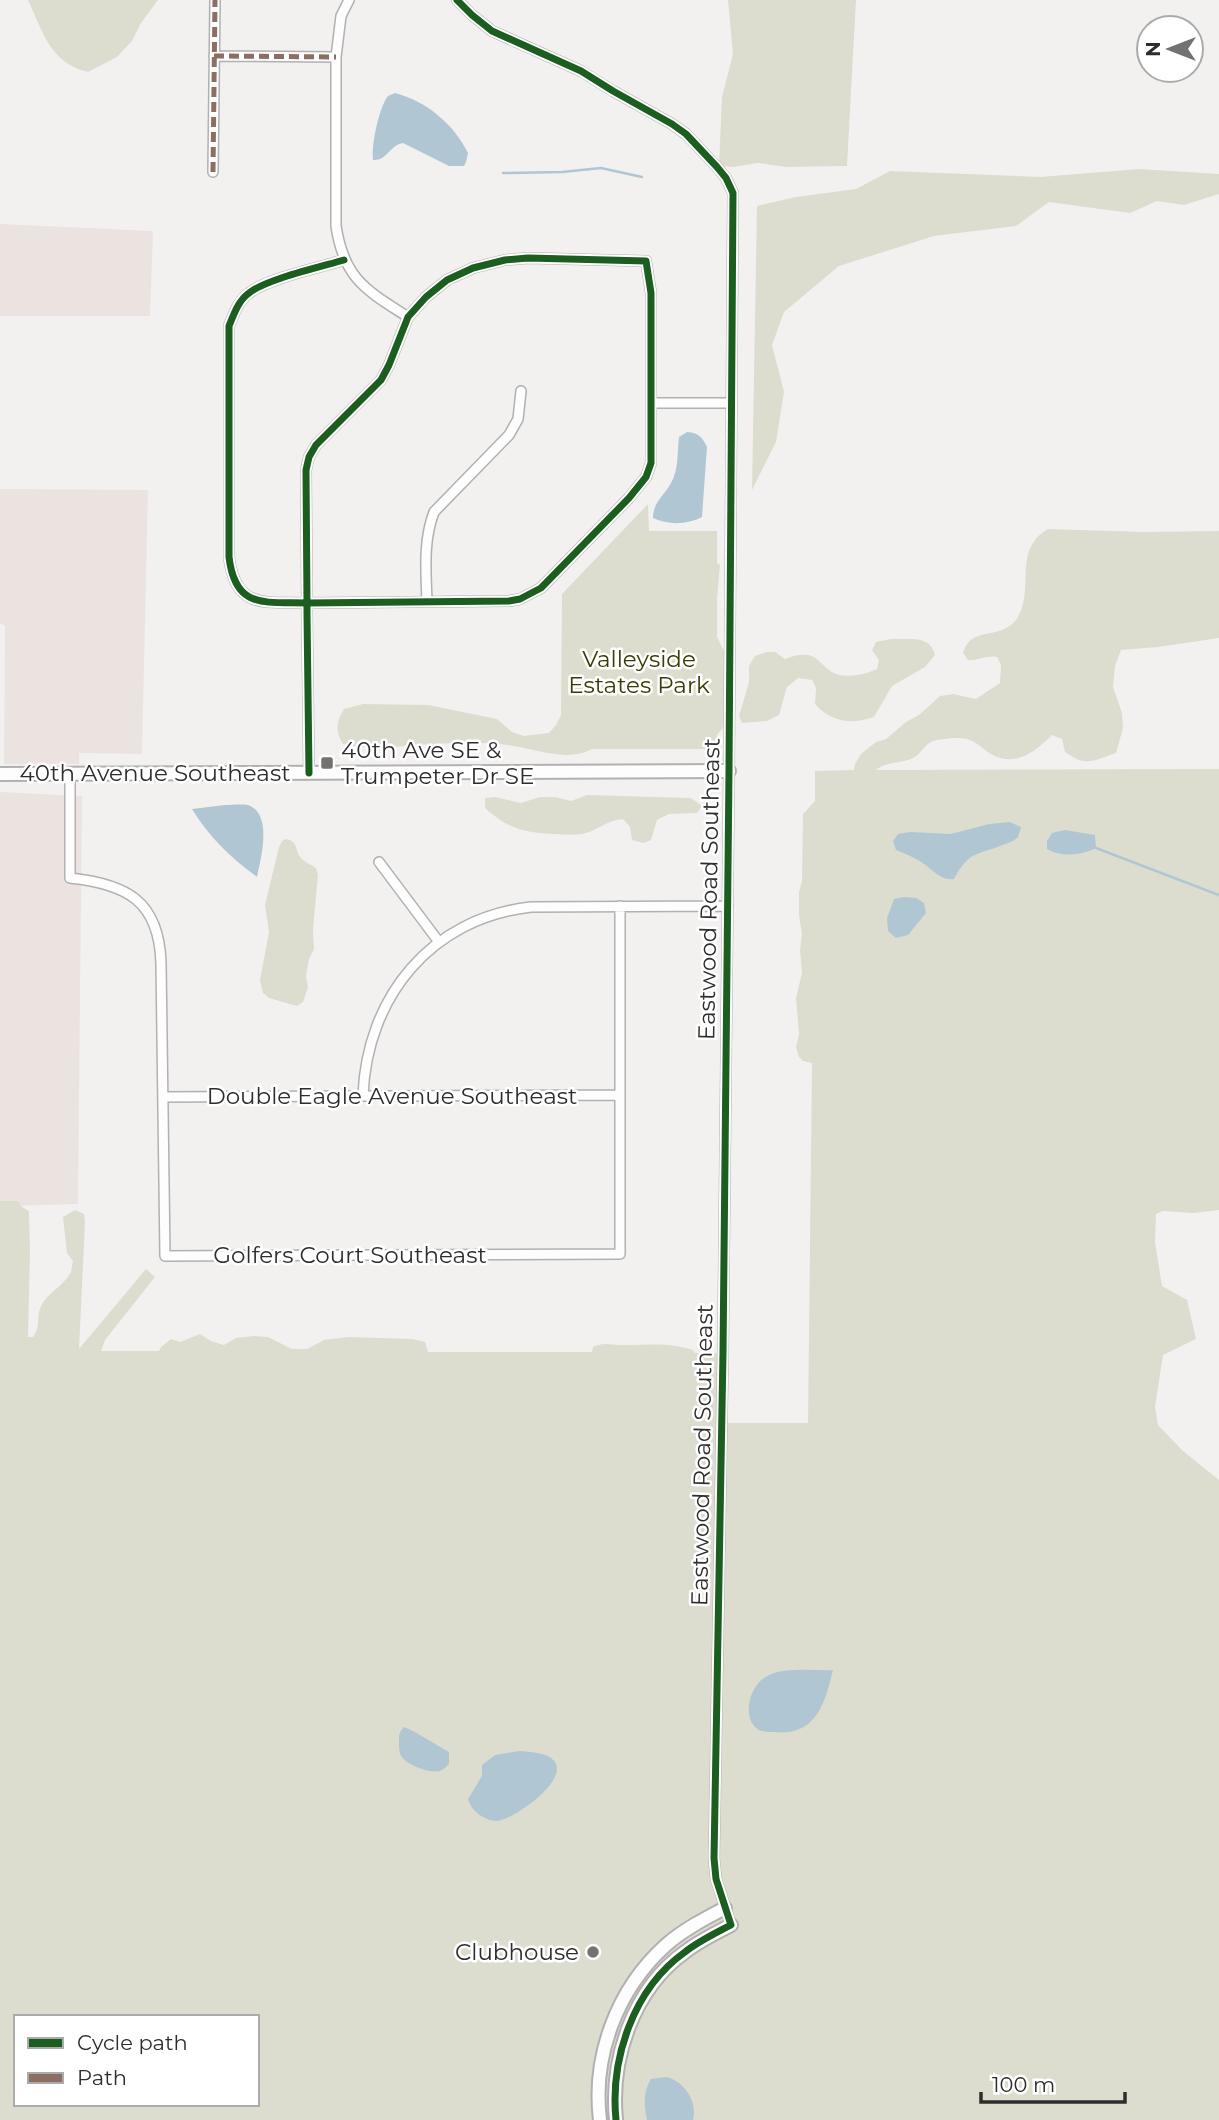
<svg xmlns="http://www.w3.org/2000/svg" width="1219" height="2120" font-family="Montserrat,sans-serif">
  <rect width="100%" height="100%" fill="#f3f1f0"/>
  <path fill="#eae3e0" d="M0,224L153,231L150,316H0Z
    M0,489L148,490L142,754L79,753V764H4L5,625L0,624Z
    M0,792L82,796L78,1204L12,1206L0,1360Z"/>
  <path fill="#dcddcf" fill-rule="evenodd" d="M28,0H158L141,23L132,41L117,57L88,72C50,63 43,32 28,0Z
    M728,0H856L847,166L786,167L758,163L733,167L719,166L722,97L733,54Z
    M1139,169L1219,174V194L1184,205L1157,201L1130,213L1049,202L1016,226L934,236L839,266L784,312L772,345L784,392L776,442L752,490L757,206L796,197L856,189L890,171L1040,177Z
    M648,504L649,531H717V563L720,565L717,599V637L726,655V711L723,728L717,735V749H592C568,762 539,750 514,746C482,741 449,743 417,745C392,747 368,750 343,744C335,731 336,722 344,709L363,704L428,705L497,719L512,732L524,736L549,733L556,725L561,715L562,594Z
    M1048,529L1144,532L1219,531V638L1158,647L1121,650L1115,666L1113,687L1122,713L1123,728L1116,753C1094,760 1087,768 1065,752L1062,739L1052,735C1035,752 1015,768 991,754C975,744 976,738 953,738C947,739 937,739 931,742C924,745 920,756 911,759C899,764 887,761 876,770L1219,769V1210L1193,1213L1163,1211L1156,1214L1155,1242L1162,1286L1187,1300L1196,1339L1163,1355L1155,1407L1158,1425L1183,1451L1219,1480V2120H0V1201H17L22,1207L29,1211L30,1252L28,1337H33C41,1327 36,1317 41,1306C48,1292 65,1285 71,1272C72,1268 72,1264 73,1261L67,1253L63,1217L75,1210L84,1214L85,1223L79,1349L146,1269L155,1277L105,1340L101,1351H159L161,1347L171,1339L180,1342L200,1334L211,1341L224,1345L236,1338L254,1336L268,1337L292,1349H307L324,1340L348,1337L412,1339L425,1342L428,1352H592L593,1347C604,1341 614,1346 626,1345C652,1345 667,1342 693,1350L695,1353H723L721,1423H808L812,1063L803,1061L799,1057L796,1047L799,1034L796,998L802,973L800,950L802,934L799,915V892L802,881L803,814L815,801V771L854,770L855,764L861,754L876,742L886,739L906,722L919,715L940,696L953,694L976,699L1000,683L1001,665L997,657C986,655 978,661 968,660L963,653C971,624 1003,642 1018,617C1035,588 1012,550 1048,529ZM16,2017H257V2104H16Z
    M891,639C909,640 930,634 935,655L925,667L892,686L874,717C851,725 831,722 815,704L816,688L812,680L798,678L787,687L779,715L767,721L742,723L739,716L749,682V666L755,656L767,652H775L785,659C793,656 803,653 812,656C819,659 823,666 829,670C841,680 864,675 877,669L879,660L872,650L876,642Z
    M587,795L691,798L702,806L697,813L669,814L657,820L651,840L643,843L632,840L630,827L623,819C604,821 598,831 582,834C574,835 564,835 555,834C525,833 508,829 485,808V798L495,797L521,803L540,797H555L571,801Z
    M286,839C299,842 294,849 301,858C305,863 311,864 316,868L318,875L313,929L314,949L309,959L306,976L308,987L303,1002L297,1006L269,998L263,993L260,980L269,932L265,905L279,847L282,841Z"/>
  <path fill="#b0c7d3" d="M395,93C426,101 454,124 468,153L466,162L464,166H449L403,143C390,145 387,161 373,160C371,146 379,107 388,96Z
    M687,432C699,433 702,437 707,447L702,517C687,525 668,525 653,518C653,502 664,496 671,483C679,469 677,453 679,437Z
    M225,805C232,805 241,804 248,805C273,814 261,858 257,877C231,858 209,837 192,809Z
    M1010,822L1021,827C1021,828 1018,837 1018,837C1013,844 981,851 971,857C964,862 958,871 954,879C939,881 931,867 918,860C911,856 904,853 896,850L893,841L898,834L910,832L951,834L989,824Z
    M1065,830L1095,835L1096,848C1082,855 1062,858 1047,849V841L1052,833Z
    M904,897L916,898L924,903L926,913L908,935L896,938L888,931L887,918L894,899Z
    M833,1670C825,1703 816,1737 774,1732C767,1732 759,1732 754,1726C742,1711 752,1682 769,1675C787,1667 814,1671 833,1670Z
    M404,1727L413,1731L449,1752V1764C446,1767 444,1769 440,1771C429,1774 404,1764 400,1754C399,1750 399,1746 399,1742C399,1735 399,1732 404,1727Z
    M519,1751C529,1752 543,1752 551,1758C577,1777 510,1822 496,1821C484,1820 471,1811 468,1799L482,1776V1765L495,1755Z
    M666,2077C684,2081 698,2101 693,2120H647C644,2105 643,2092 651,2079Z"/>
  <g fill="none" stroke-linecap="round" stroke-linejoin="round">
    <path stroke="#b0c7d3" stroke-width="2.5" d="M503,173L562,172L601,168L642,177
      M1096,848L1219,895"/>
    <g stroke="#b2b0b0" stroke-width="12">
      <path id="street" d="M349,0L341,16L336,57V226C344,279 366,290 408,317
        M457,0L472,15L492,31L581,71L613,91L672,124L686,134L717,167L726,178L733,193L729,771L723,1353L714,1858L716,1879L731,1925
        M214,56L336,57
        M213,172L215,0
        M651,403H731
        M427,602C426,571 423,541 434,512L509,435L518,419L521,391
        M309,773L307,614V603L306,470L309,457L316,445L381,380L389,365L408,317L426,297L447,280L473,268L505,260L528,258L646,261L651,293V463L646,477L629,498L541,588L520,599L509,601L307,603C264,602 235,609 229,557V326C234,314 238,301 249,293C267,279 320,267 344,260
        M70,774V878C127,884 159,901 161,963L165,1256L620,1254V906
        M379,862L439,942
        M363,1095C367,997 431,918 531,907L728,906
        M164,1097L620,1095"/>
    </g>
    <g stroke="#b2b0b0" stroke-width="16">
      <path id="secondary" d="M0,774L729,771
        M600,2120C592,2056 617,1989 666,1945C683,1930 704,1919 725,1908
        M616,2120C610,2059 633,1989 685,1952C699,1941 716,1933 731,1925"/>
    </g>
    <use href="#street" stroke="#fdfdfd" stroke-width="9"/>
    <use href="#secondary" stroke="#fdfdfd" stroke-width="12"/>
    <path stroke="#8d6e63" stroke-width="5" stroke-dasharray="10 5" stroke-linecap="butt" d="M214,56L336,57
      M213,172L215,0"/>
    <g stroke="#fff" stroke-width="11">
      <path id="cycleway" d="M457,0L472,15L492,31L581,71L613,91L672,124L686,134L717,167L726,178L733,193L729,771L723,1353L714,1858L716,1879L731,1925C716,1933 699,1941 685,1952C633,1989 610,2059 616,2120
        M309,773L307,614V603L306,470L309,457L316,445L381,380L389,365L408,317L426,297L447,280L473,268L505,260L528,258L646,261L651,293V463L646,477L629,498L541,588L520,599L509,601L307,603C264,602 235,609 229,557V326C234,314 238,301 249,293C267,279 320,267 344,260"/>
    </g>
    <use href="#cycleway" stroke="#1b5e20" stroke-width="7"/>
  </g>
  <g fill="#737271" stroke="#fff" stroke-width="2.5">
    <rect x="320" y="756" width="14" height="14" rx="3.5"/>
    <circle cx="593" cy="1952" r="7"/>
  </g>
  <g text-anchor="middle" stroke-width="5" stroke-linejoin="round" paint-order="stroke">
    <g font-size="23" fill="#383c03" stroke="#fff">
      <text x="639" y="667">Valleyside<tspan x="639" dy="26">Estates Park</tspan></text>
    </g>
    <g font-size="23" fill="#2e2d2c" stroke="#fff" text-anchor="start">
      <text x="341" y="758">40th Ave SE &amp;<tspan x="341" dy="26">Trumpeter Dr SE</tspan></text>
      <text x="579" y="1960" text-anchor="end">Clubhouse</text>
    </g>
    <g font-size="23" fill="#2e2d2c" stroke="#fff">
      <text x="155" y="781">40th Avenue Southeast</text>
      <text transform="translate(709 889) rotate(-89)" y="8">Eastwood Road Southeast</text>
      <text x="392" y="1104">Double Eagle Avenue Southeast</text>
      <text x="350" y="1263">Golfers Court Southeast</text>
      <text transform="translate(702 1455) rotate(-89)" y="8">Eastwood Road Southeast</text>
    </g>
  </g>
  <rect x="14" y="2015" width="245" height="91" fill="#ffffff" stroke="#ababab" stroke-width="2"/>
  <rect x="28" y="2038" width="35" height="10" fill="#1b5e20" stroke="#ababab" stroke-width="2"/>
  <text x="77" y="2050" font-size="21" fill="#2e2d2c">Cycle path</text>
  <rect x="28" y="2073" width="35" height="10" fill="#8d6e63" stroke="#ababab" stroke-width="2"/>
  <text x="77" y="2085" font-size="21" fill="#2e2d2c">Path</text>
  <g transform="translate(1170 49) rotate(270)"><circle r="33" fill="#ffffff" stroke="#ababab" stroke-width="2"/>
  <path d="M0-5L12 26L0 18L-12 26Z" fill="#737271"/>
  <text y="-10" font-size="19" font-weight="bold" text-anchor="middle" fill="#2e2d2c">N</text>
  </g>
  <path d="M981 2092v10h144v-10" fill="none" stroke="#2e2d2c" stroke-width="3.5"/>
  <text x="992" y="2092" font-size="21" fill="#2e2d2c" stroke="#ffffff" stroke-width="5" paint-order="stroke">100 m</text>
</svg>
